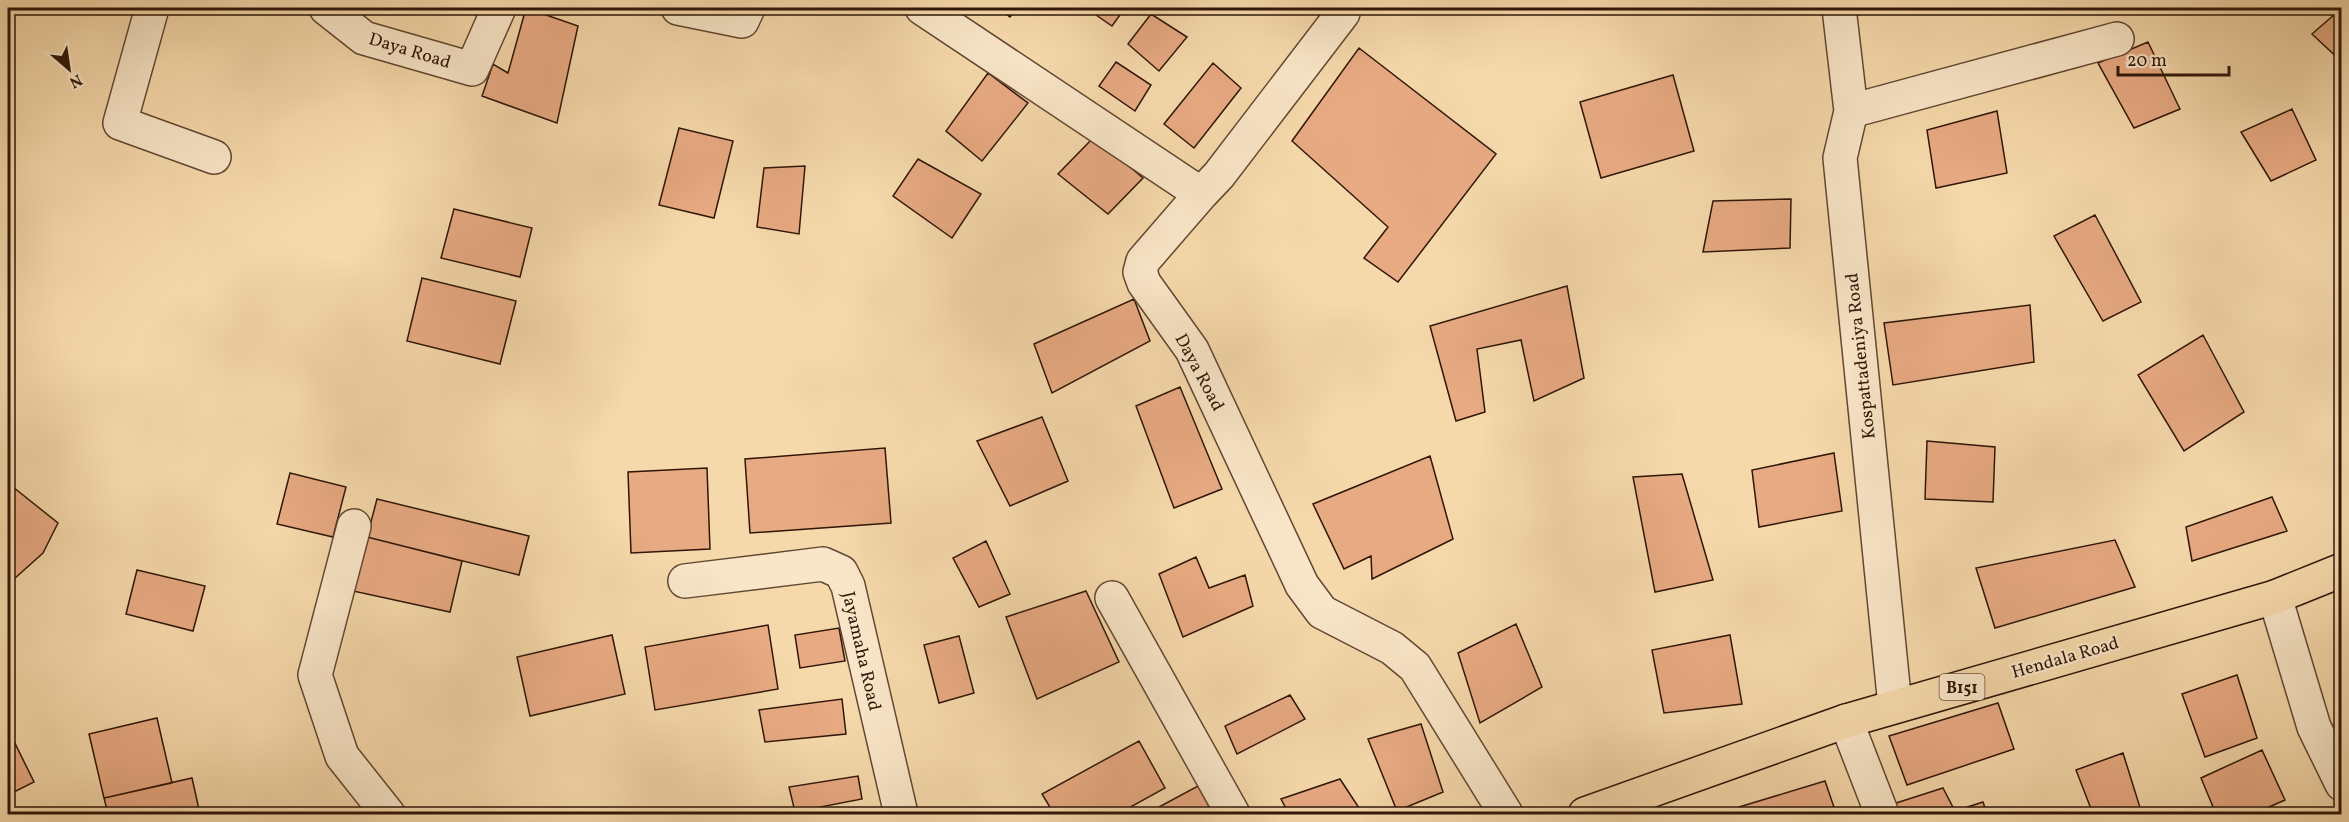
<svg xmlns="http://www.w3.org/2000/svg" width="2349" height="822" font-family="Vollkorn,serif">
  <rect width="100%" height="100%" fill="#f6d9ab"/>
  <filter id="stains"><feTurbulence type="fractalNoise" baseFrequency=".00333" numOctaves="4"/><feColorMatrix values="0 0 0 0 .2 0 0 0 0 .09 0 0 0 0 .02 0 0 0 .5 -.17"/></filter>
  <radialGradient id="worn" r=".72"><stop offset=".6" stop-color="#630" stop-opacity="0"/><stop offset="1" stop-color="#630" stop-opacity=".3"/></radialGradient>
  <path fill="#e8aa83" stroke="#2f1608" stroke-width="1.5" d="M526,8L578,26L557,123L482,96L493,64L508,73Z
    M998,8H1017L1010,17Z
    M1086,8H1125L1112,26Z
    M2342,8V62L2312,34Z
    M1151,14L1187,37L1159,71L1128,44Z
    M2148,42L2180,109L2134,128L2098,63Z
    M1359,48L1496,154L1398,282L1364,258L1388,227L1292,141Z
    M1116,62L1151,85L1135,111L1099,86Z
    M1213,63L1241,88L1194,148L1164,124Z
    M988,73L1028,103L982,161L946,131Z
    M1673,75L1694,151L1601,178L1580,102Z
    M2292,109L2316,160L2271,181L2241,132Z
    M1997,111L2007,173L1936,188L1927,130Z
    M679,128L733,141L714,218L659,205Z
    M1094,137L1143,178L1108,214L1058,174Z
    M918,159L981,194L952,238L893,196Z
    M805,166L799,234L757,227L764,168Z
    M1791,199L1790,248L1703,252L1713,201Z
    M454,209L532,228L520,277L441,258Z
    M2095,215L2141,302L2103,321L2054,236Z
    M422,278L516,301L500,364L407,341Z
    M1567,286L1584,378L1534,401L1521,340L1477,349L1485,412L1456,421L1430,326Z
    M1134,299L1150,341L1052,393L1034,344Z
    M2030,305L2034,362L1893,385L1884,323Z
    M2203,335L2244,412L2184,451L2138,375Z
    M1180,387L1222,489L1174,508L1136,406Z
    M1042,417L1068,481L1010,506L977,441Z
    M1927,441L1995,447L1993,502L1925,499Z
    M885,448L891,523L750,533L745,459Z
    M1834,453L1842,511L1759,527L1752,470Z
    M1430,456L1453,539L1372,579L1371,556L1344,569L1313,504Z
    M707,468L710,549L631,553L628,472Z
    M290,473L346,487L333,537L277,524Z
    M1682,474L1713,580L1655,592L1633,477Z
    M8,483L58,523L43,553L14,579L8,573Z
    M2272,497L2287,531L2192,561L2186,527Z
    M377,499L529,536L519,575L367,537Z
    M367,537L462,561L450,612L353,591Z
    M2115,540L2135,587L1995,628L1976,568Z
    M986,541L1010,594L979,607L953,558Z
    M1196,557L1209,588L1245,575L1253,606L1183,637L1159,574Z
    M137,570L205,586L193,631L126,614Z
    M1086,591L1119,662L1037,699L1006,617Z
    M1516,624L1542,687L1480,723L1458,653Z
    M768,625L778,689L655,710L645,647Z
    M839,628L845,661L800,668L795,635Z
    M612,635L625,694L530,716L517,657Z
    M1730,635L1742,704L1664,713L1652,650Z
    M959,636L974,693L939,703L924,645Z
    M2237,675L2257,738L2205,757L2182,694Z
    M1290,695L1305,719L1237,754L1225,726Z
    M842,699L846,734L765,742L759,710Z
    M1998,703L2014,749L1907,785L1889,736Z
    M157,718L172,783L104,798L89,734Z
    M1421,724L1443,792L1397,811L1368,739Z
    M8,729L34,782L8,795Z
    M1139,741L1165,788L1118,814H1054L1042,794Z
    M2262,750L2285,800L2253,814H2216L2201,778Z
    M2123,753L2142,814H2093L2076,770Z
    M858,776L862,799L795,812L789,787Z
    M192,778L200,814H108L104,798Z
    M1340,779L1363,814H1289L1281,799Z
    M1825,781L1836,813L1831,814H1742L1739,807Z
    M1198,786L1213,814H1146Z
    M1943,788L1955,811L1983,802L1987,814H1897L1893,804Z"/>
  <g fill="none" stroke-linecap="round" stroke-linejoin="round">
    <g stroke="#614731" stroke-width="36">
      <path id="minor" d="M152,8L120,123L214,157
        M326,8L364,38L472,69L499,8
        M678,8L742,21L748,8
        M922,8L1201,194L1143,261L1140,272L1144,283L1192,350L1302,585L1322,612L1392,648L1415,667L1506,814
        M1839,8L1851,111L1840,158L1895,706
        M1851,111L2117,39
        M1201,194L1219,175L1343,13L1344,8
        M354,526L315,675L342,756L388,814
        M685,581L823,564L841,572L848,586L901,814
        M2275,597L2314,727L2342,784
        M1112,598L1233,814
        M1846,721L1882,814"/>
    </g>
    <g stroke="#2f1608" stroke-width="36">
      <path id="major" d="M1585,814L1846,721L2275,597L2342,570"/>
    </g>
    <use href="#minor" stroke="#f9e6c8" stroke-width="33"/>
    <use href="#major" stroke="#f6d9ab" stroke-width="33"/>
  </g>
  <g text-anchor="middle" stroke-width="4.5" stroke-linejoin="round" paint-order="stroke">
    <rect fill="#f9e6c8" stroke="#6c5442" stroke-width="1.5" x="1939.5" y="674" width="45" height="26" rx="4.5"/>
    <g font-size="16" font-weight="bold" fill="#2f1608">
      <text x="1962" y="693">B151</text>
    </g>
    <g font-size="18" fill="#2f1608" stroke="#f9e6c8">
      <text transform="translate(410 50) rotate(17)" y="6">Daya Road</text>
      <text transform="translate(1860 356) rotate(-96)" y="6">Kospattadeniya Road</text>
      <text transform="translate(1200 372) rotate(62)" y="6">Daya Road</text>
      <text transform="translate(862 651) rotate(77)" y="6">Jayamaha Road</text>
      <text transform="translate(2065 657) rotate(-16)" y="6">Hendala Road</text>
    </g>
  </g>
  <rect width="2349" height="822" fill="none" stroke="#f6d9ab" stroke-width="30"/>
  <rect x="9" y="9" width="2331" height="804" fill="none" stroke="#2f1608" stroke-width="3"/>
  <rect x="15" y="15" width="2319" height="792" fill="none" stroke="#2f1608" stroke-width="1.5"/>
  <g transform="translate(69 69) rotate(151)" stroke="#f9e6c8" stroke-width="4.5" paint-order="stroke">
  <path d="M0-4.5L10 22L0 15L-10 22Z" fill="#2f1608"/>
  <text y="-9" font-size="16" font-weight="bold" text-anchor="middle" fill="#2f1608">N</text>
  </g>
  <path d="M2118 66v9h111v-9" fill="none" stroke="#2f1608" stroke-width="3"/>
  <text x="2127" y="66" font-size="18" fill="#2f1608" stroke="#f9e6c8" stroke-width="4.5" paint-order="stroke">20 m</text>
  <rect width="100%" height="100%" filter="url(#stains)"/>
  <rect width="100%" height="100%" fill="url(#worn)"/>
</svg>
